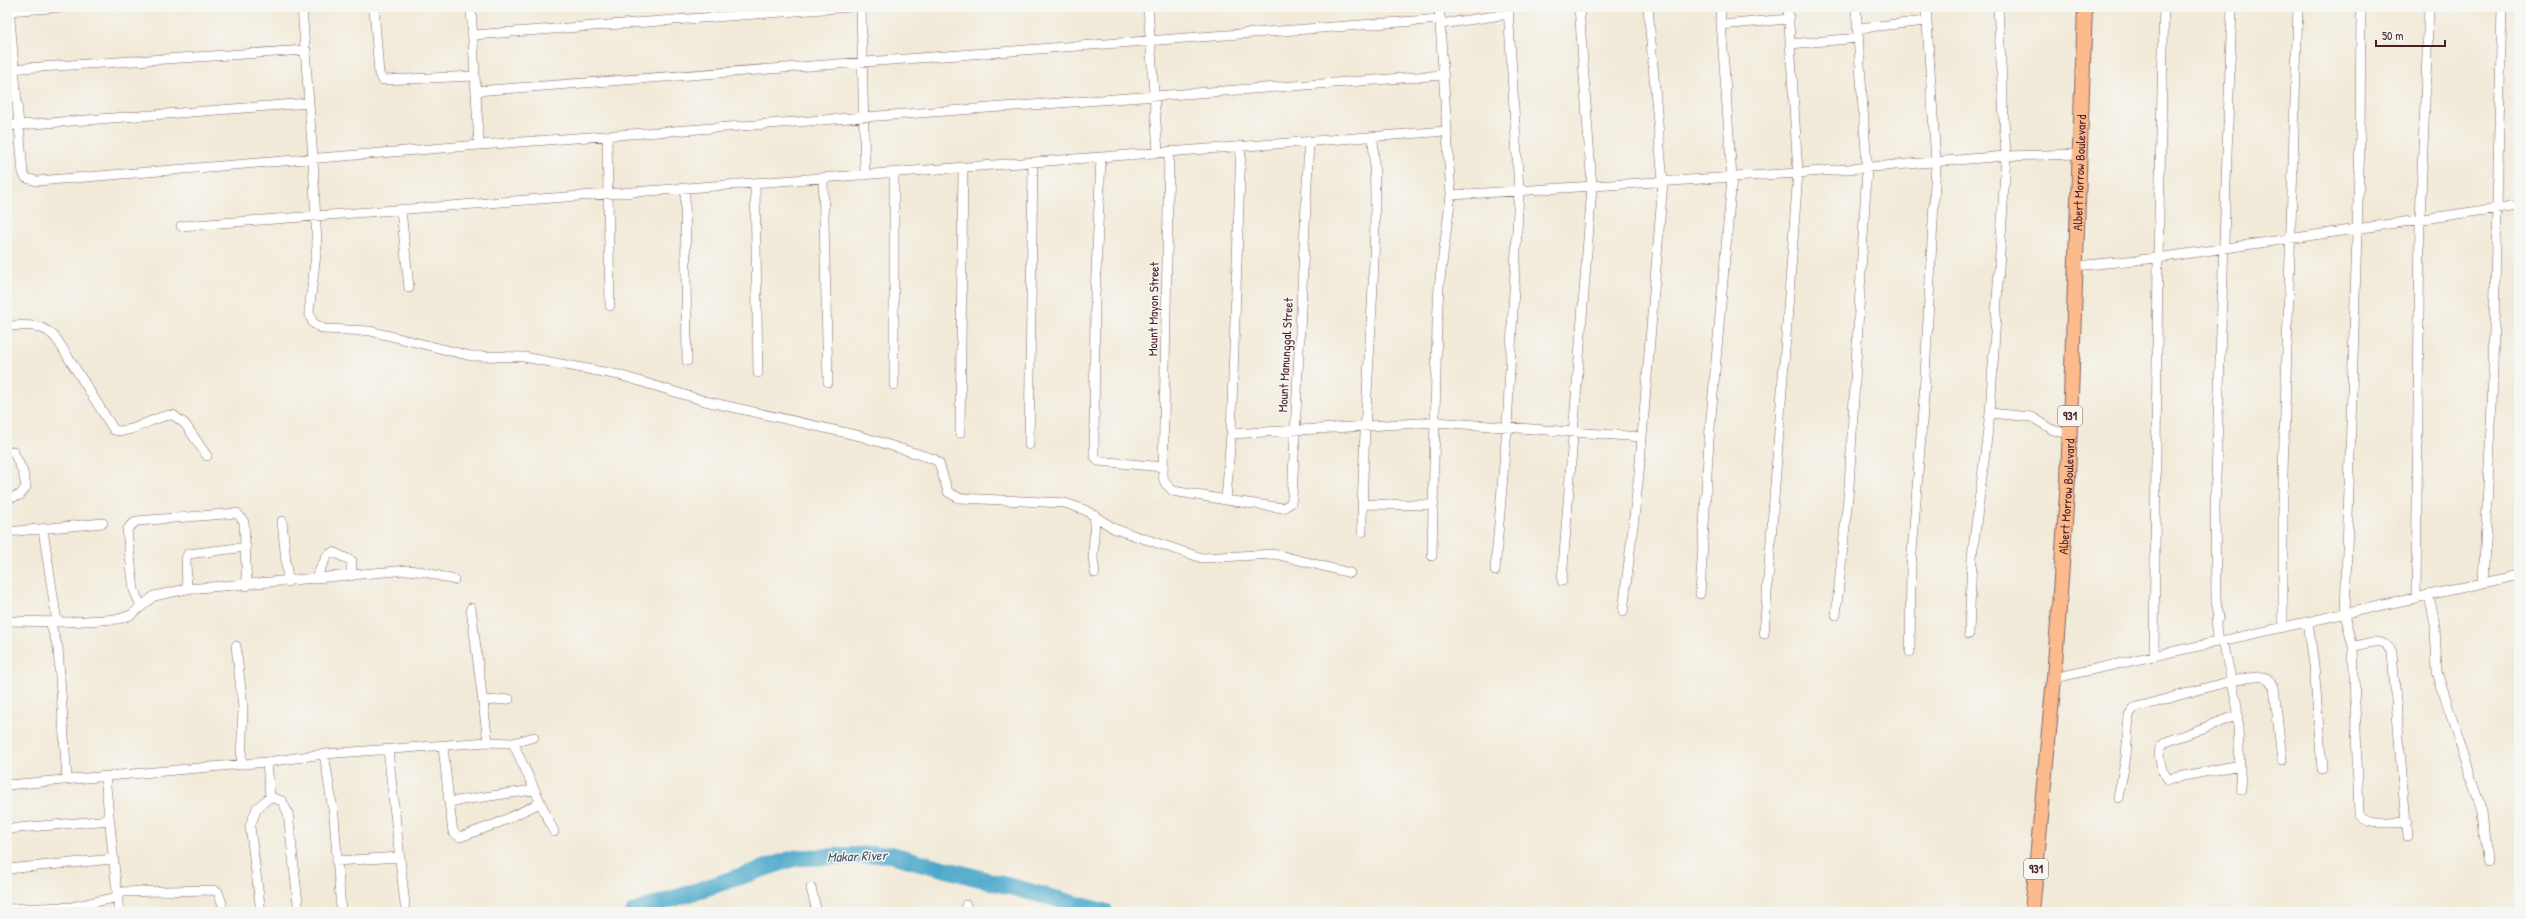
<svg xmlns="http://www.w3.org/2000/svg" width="2526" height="919" font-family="'Patrick Hand',sans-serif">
  <rect width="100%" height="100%" fill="#f6f6f2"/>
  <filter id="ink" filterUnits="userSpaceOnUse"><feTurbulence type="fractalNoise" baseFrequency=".025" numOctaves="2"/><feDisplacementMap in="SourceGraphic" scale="8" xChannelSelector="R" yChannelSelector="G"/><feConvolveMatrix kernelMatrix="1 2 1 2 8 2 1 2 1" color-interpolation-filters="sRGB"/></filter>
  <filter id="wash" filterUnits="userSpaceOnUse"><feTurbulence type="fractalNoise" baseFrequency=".012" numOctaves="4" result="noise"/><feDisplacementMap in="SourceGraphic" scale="16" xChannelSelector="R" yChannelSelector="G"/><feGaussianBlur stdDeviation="0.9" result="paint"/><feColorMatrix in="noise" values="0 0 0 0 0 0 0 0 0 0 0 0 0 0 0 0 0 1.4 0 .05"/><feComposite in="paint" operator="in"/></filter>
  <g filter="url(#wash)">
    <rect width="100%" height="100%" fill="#f2ead8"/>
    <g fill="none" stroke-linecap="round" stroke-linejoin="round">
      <path stroke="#4ca8ca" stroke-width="17" d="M634,912L795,858L889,854L1105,912"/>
    </g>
  </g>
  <g filter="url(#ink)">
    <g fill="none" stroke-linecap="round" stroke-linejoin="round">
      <g stroke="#856668" stroke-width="10">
        <path id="street" d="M9,7L23,173L26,178L37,181L479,145L1444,75
          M302,7L313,159L317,246L309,312L313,323L324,329L370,331L471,356L524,357L619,375L705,401L860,436L934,459L939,463L948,492L959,498L1065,503L1085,510L1115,529L1202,558L1275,554L1350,573
          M374,7L379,74L383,80L475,76
          M471,7L479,145
          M861,7L865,175
          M1148,7L1158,152
          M2361,7L2360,139L2345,614L2353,647L2359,813C2366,828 2394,822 2407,822
          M7,11L65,7
          M1441,24L1509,14
          M1721,25L1789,19
          M1858,28L1927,21
          M473,35L850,7
          M1790,44L1859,38
          M8,69L306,50
          M476,91L1441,19
          M7,126L309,103
          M607,136L610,306
          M1169,151L1163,476L1165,483L1173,491L1226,500L1231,434L1241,146
          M1101,158L1095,296L1094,455L1098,461L1163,467
          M894,173V385
          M823,179L828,382
          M755,184L758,373
          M685,189L687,361
          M1451,195L1798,173L2006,156L2080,154
          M401,210L409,288
          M181,226L1447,131
          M2076,266L2158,258L2519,205
          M7,326C28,325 45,323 58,341L114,430C133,435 153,415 173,415L185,424L207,456
          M1990,413L2032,417L2053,430L2069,434
          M960,433L963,168
          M1231,434L1436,422L1641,437
          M1029,445L1033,163
          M7,499L20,495L26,487L23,472L13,451
          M1226,500L1283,508L1291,503L1292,498L1309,141
          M1362,504L1434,505
          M1095,515L1093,558L1095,573
          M282,521L288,582
          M43,530L57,622
          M7,532L103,523
          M1362,532C1362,400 1381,268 1373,137
          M1432,556L1437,325L1439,287L1451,195L1439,7
          M1495,571L1507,428L1519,191L1508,7
          M315,579L327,556L333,552L352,561L351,576
          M1562,581L1592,187L1579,7
          M2483,583L2492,406L2502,7
          M187,589L186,559L188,554L246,547
          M1700,594L1709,440L1732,178L1720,7
          M2429,595L2435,625L2437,672L2482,812L2487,861
          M2416,598L2420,219L2429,7
          M141,606L134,590L127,531L129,527L137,521L237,513L244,522L247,586
          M471,608L488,742
          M1623,612L1639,474L1663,182L1648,7
          M1836,615L1849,487L1867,167L1856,7
          M7,621L68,622L119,619L131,615L154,596L187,589L408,570L425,572L454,580
          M50,622L58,648L67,780
          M2308,622L2314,665L2322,769
          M2283,627V473L2298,7
          M1764,634L1798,173L1788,7
          M1969,634L1972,557L1990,413L2006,156L1998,7
          M2223,641L2237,706L2241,790
          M2217,642L2216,622L2219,617L2216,601L2215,507L2232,7
          M236,646L243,708L241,764
          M2353,647C2366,643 2383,636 2392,652L2407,837
          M1910,652L1911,566L1924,396L1936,163L1926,7
          M2154,656L2158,258L2164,7
          M2054,678L2519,575
          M483,701L509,699
          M2238,715L2166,742L2160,748L2159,755L2162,770L2168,779L2240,765
          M513,743L554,832
          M443,746L449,802L533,790
          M388,750L405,905
          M324,754L334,816L341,910
          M267,762L270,797
          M105,777L119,912
          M7,785L267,762L324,754L488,742L513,743L534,737
          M2118,798L2126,757L2129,715L2134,708C2160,702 2243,674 2263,677C2269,678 2271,682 2274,687L2282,760
          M449,802L453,832L460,837L496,824L540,803
          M7,829L110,820
          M336,861L400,857
          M7,869L113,859
          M811,888L817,912
          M117,892L213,890L218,892L222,903
          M966,905L967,912
          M7,909L72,907L118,897
          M261,912L250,826L257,808L270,797L282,801L288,813L299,912"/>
      </g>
      <g stroke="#856668" stroke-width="16">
        <g id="primary">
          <path id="s1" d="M2032,912L2054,678L2068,479L2085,7"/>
        </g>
      </g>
      <use href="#street" stroke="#fff" stroke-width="9"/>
      <use href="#primary" stroke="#fbbb8c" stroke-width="14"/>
    </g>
  </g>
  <g text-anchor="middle" stroke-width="3" stroke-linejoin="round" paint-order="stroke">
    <g fill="#f6f6f2" stroke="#7e6067" stroke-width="1">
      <rect x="2058" y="406" width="24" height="20" rx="3"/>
      <rect x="2024" y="859" width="24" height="20" rx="3"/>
    </g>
    <g font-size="12" font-weight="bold" fill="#4a1f2b">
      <text x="2070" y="420">931</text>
      <text x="2036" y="873">931</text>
    </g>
    <g font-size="13" fill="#4a1f2b" stroke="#f6f6f2">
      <text dy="5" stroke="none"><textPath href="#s1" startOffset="741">Albert Morrow Boulevard</textPath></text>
      <text transform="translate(1153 309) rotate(-89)" y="5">Mount Mayon Street</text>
      <text transform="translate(1285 355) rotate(-87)" y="5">Mount Manunggal Street</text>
      <text dy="5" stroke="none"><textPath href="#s1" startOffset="417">Albert Morrow Boulevard</textPath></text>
    </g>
    <g font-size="14" font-style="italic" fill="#4b566b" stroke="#f6f6f2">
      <text transform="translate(857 856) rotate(-2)" y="5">Makar River</text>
    </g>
  </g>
  <rect width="2526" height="919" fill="none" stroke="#f6f6f2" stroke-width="24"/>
  <path d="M2376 40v6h69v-6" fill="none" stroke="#4a1f2b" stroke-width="2"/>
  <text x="2382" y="40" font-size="12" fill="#4a1f2b" stroke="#f6f6f2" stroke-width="3" paint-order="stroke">50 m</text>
</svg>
